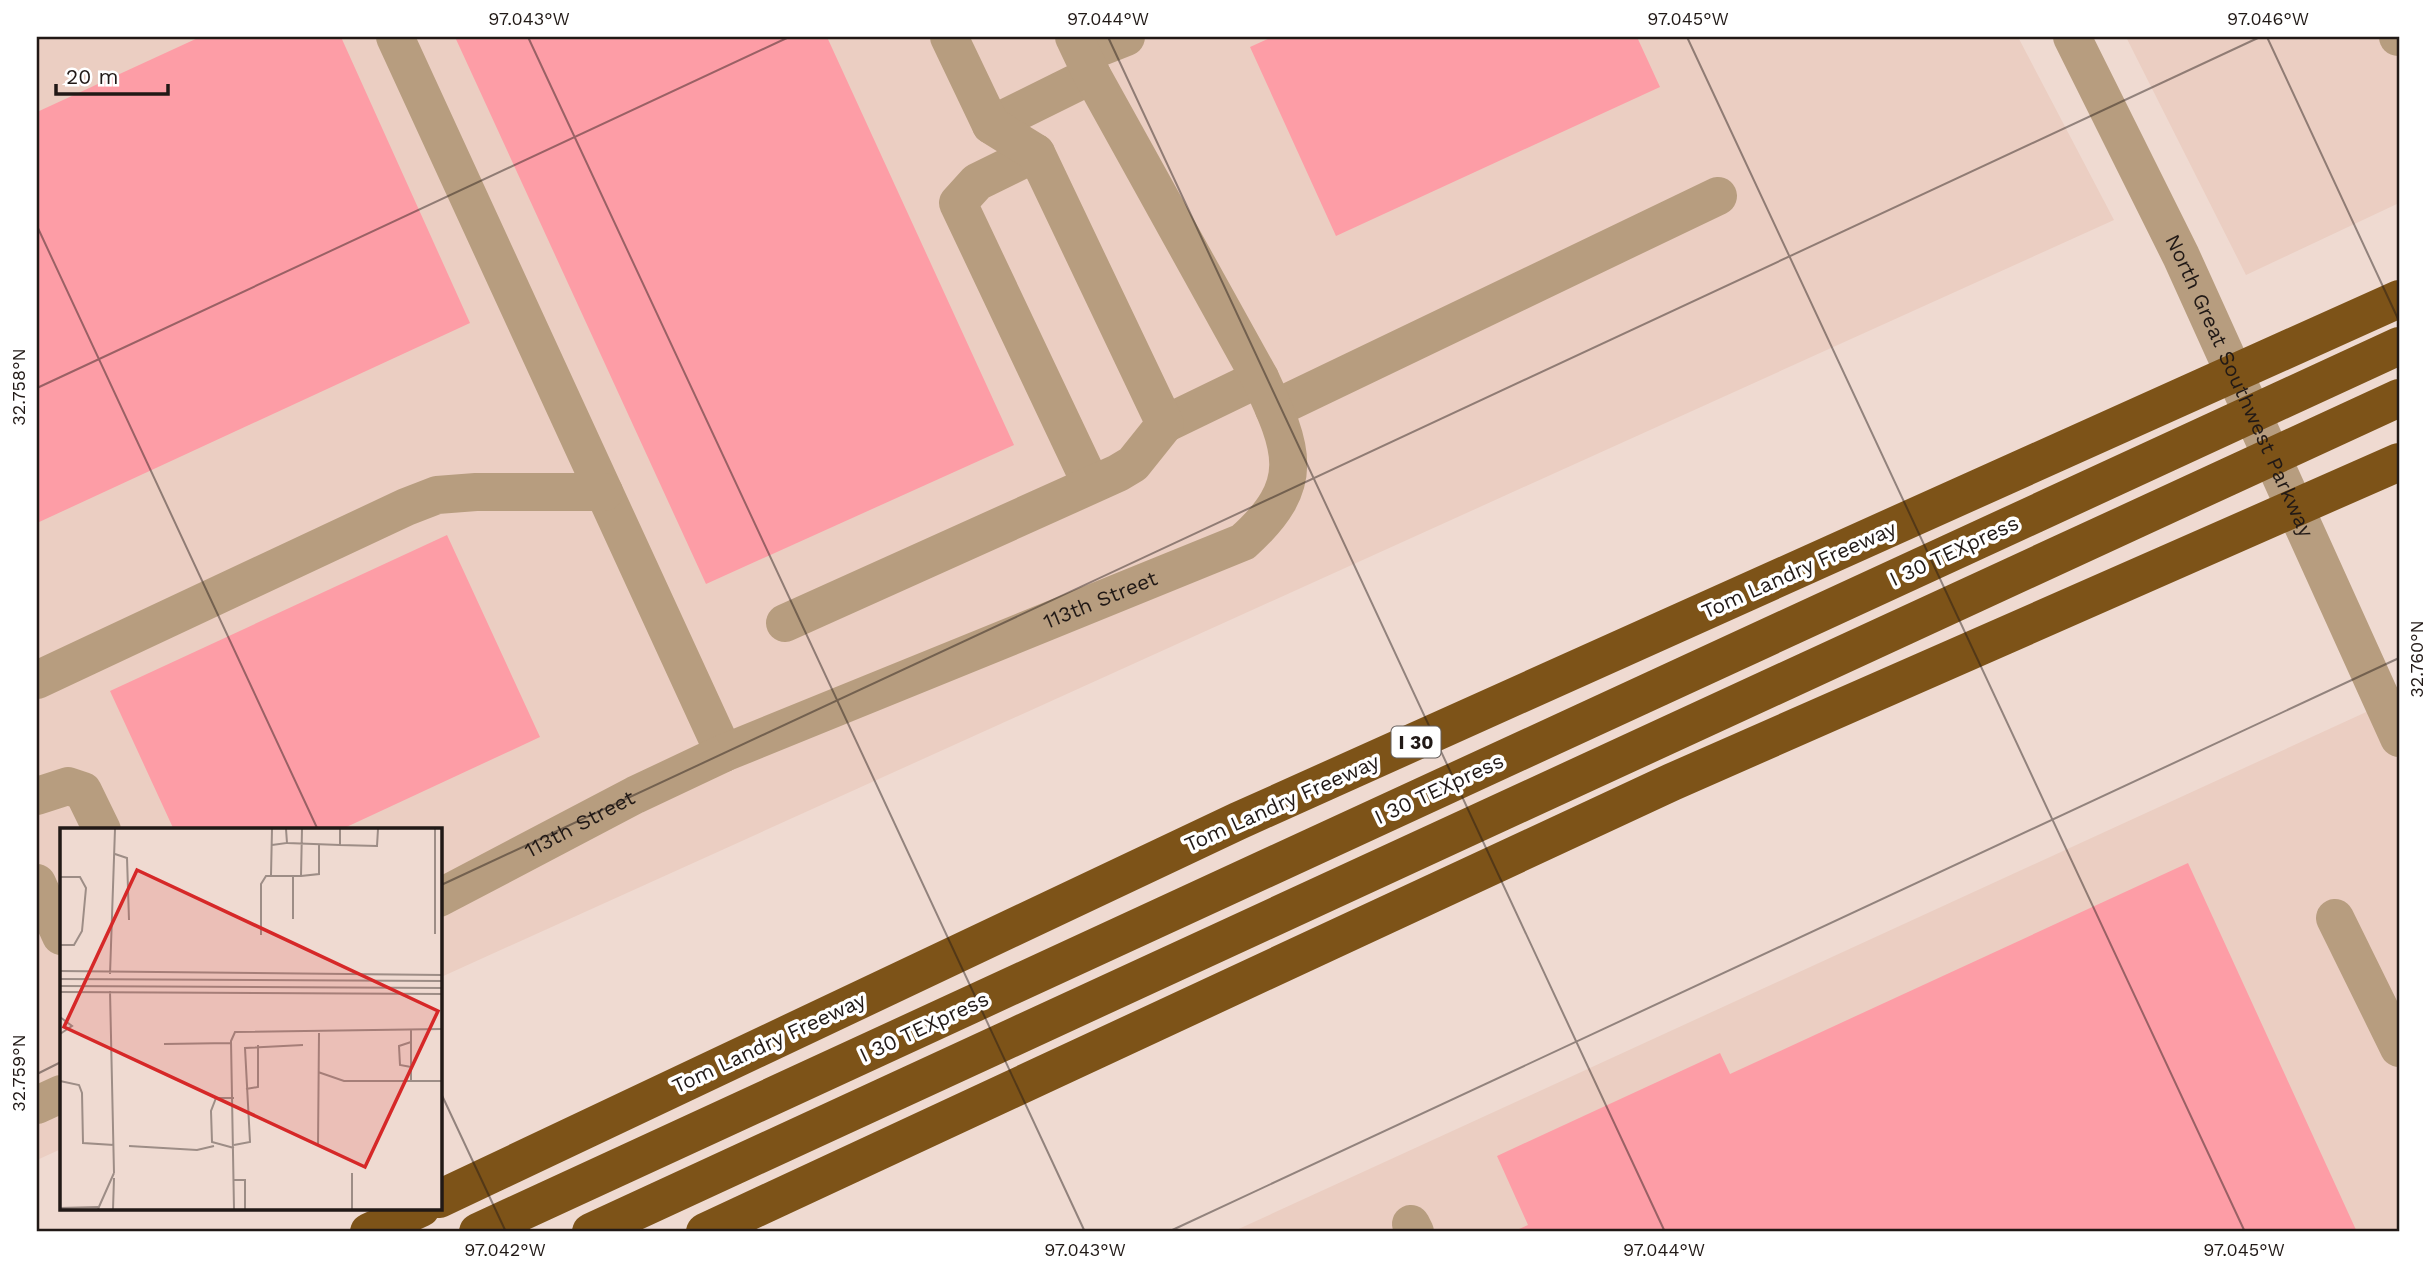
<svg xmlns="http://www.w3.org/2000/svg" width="2436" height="1269" font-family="'Work Sans',sans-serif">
  <rect width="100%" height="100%" fill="#efdad1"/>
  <path fill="#ebcec2" d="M37,37H2018L2114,220L439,978V830H61V1149L37,1160Z
    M2126,37H2399V203L2246,275Z
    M2399,697V1232H1232Z"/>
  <path fill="#fd9da6" d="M200,37H341L470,323L37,523V112Z
    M455,37H827L1014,445L706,584Z
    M1272,37H1637L1660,87L1336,236L1250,47Z
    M447,535L540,737L340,830H174L110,691Z
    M2188,863L2357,1232H1512L1528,1225L1497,1156L1720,1053L1730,1074Z"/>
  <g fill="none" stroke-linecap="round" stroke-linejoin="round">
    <g stroke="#b79d7f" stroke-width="38">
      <path d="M395,37L724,753"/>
      <path id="s1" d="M2072,37L2181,256L2399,738"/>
      <path d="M2398,37H2399"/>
      <path d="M1083,54L1126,37"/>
      <path d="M991,125L1092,75"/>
      <path d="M1036,153L977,182L958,203L1091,484"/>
      <path d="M1274,409L1718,196"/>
      <path d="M1165,424L1260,378"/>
      <path d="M785,623L1118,473L1133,464L1165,424L1036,153L991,125L949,37"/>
      <path d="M37,680L406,507L437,495L476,492H604"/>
      <path d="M37,796L68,786L83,791L102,830"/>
      <path d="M37,883L61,936"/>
      <path id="s2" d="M439,898L635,795L724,753L1243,542C1308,484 1293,449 1260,378L1092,75L1074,37"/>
      <path d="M2335,918L2399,1048"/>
      <path d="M37,1105L61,1094"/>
      <path d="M1411,1224L1415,1232"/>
    </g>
    <path stroke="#7d5318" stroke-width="38" d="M439,1199L1238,821L2399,299
      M369,1232L421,1208
      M478,1232L2399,346
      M591,1232L2399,398
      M705,1232L1672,782L2399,462"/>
  </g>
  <path fill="none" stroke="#211916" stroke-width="2" stroke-opacity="0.45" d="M528,37L1085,1232M1108,37L1665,1232M1687,37L2245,1232M2267,37L2399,321M37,226L318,830M37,388L789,37M439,886L2260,37M37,1074L61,1062M439,1089L506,1232M1168,1232L2399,658"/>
  <g text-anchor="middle" stroke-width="7" stroke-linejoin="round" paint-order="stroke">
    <rect fill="#fff" stroke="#645e5c" stroke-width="2" x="1391.5" y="726.5" width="49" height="31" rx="5"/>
    <g font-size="19" font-weight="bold" fill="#211916">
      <text x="1416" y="749">I 30</text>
    </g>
    <g font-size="21" fill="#211916" stroke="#fff">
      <text dy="7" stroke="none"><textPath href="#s1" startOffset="387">North Great Southwest Parkway</textPath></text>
      <text transform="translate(1954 551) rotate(-25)" y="7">I 30 TEXpress</text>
      <text transform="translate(1799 570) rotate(-24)" y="7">Tom Landry Freeway</text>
      <text dy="7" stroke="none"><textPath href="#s2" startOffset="726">113th Street</textPath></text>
      <text transform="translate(1439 789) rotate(-25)" y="7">I 30 TEXpress</text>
      <text transform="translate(1282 803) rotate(-24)" y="7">Tom Landry Freeway</text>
      <text dy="7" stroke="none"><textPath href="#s2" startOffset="159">113th Street</textPath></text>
      <text transform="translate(924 1027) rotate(-25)" y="7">I 30 TEXpress</text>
      <text transform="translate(769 1043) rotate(-25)" y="7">Tom Landry Freeway</text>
    </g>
  </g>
  <g transform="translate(60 828)">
    <rect width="382" height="382" fill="#efdad1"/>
    <path fill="none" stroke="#9d8d86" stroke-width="2" d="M280,1V17L317,18L318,1M375,1V106M227,15L280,17M212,17L227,15L226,1M55,26L67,30L69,92M211,47L212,1M233,48H241L242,1M241,48L259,46V16M0,49H20L26,60L22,103L14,117H0M201,107V56L206,48H233V91M0,143L382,147M50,146L55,1M0,151L382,153M0,158L382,160M50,163L54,345M0,164L382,166M0,189L12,198L0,206M104,216L171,215M351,239L340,237L339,218L351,214M258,244L284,253H382M0,253L19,257L22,265L23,315L54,317M351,253V201M186,261L198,259V217M174,270H156L151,283L152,314L174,320M174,317L190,314L185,220L243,217M69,318L137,322L154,318M258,318L259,205M174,352H185V381M0,380L38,379M38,381L54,345M53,381L54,350M174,381L171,213L175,204L382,201M292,381V345"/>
    <path fill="#d62828" fill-opacity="0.15" stroke="#d62828" stroke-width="3.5" d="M77,42L378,183L305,339L4,199Z"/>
    <rect width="382" height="382" fill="none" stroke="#211916" stroke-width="3.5"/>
  </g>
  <rect width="2436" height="1269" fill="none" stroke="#ffffff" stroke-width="77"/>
  <path d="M56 84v10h112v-10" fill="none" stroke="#211916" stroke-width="3.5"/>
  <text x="66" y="84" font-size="21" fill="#211916" stroke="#ffffff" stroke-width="5" paint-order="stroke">20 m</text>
  <rect x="38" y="38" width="2360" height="1192" fill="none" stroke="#211916" stroke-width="2.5"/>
  <g font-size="18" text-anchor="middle" fill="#211916">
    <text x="529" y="25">97.043°W</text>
    <text x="1108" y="25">97.044°W</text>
    <text x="1688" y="25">97.045°W</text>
    <text x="2268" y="25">97.046°W</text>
    <text transform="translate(19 387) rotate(-90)" y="6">32.758°N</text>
    <text transform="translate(2417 659) rotate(-90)" y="6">32.760°N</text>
    <text transform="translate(19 1073) rotate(-90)" y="6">32.759°N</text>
    <text x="505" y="1256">97.042°W</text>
    <text x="1085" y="1256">97.043°W</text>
    <text x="1664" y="1256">97.044°W</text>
    <text x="2244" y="1256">97.045°W</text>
  </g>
</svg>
